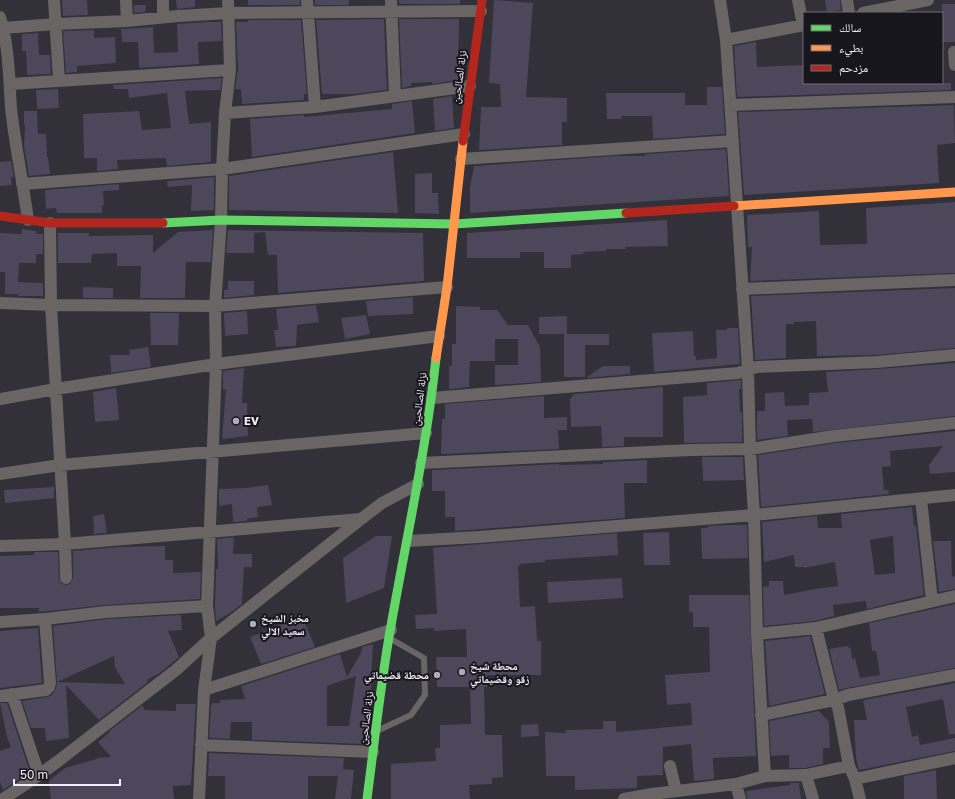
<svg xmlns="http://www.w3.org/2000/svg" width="955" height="799" font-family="'Golos Text','Noto Naskh Arabic',sans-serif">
  <rect width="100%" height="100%" fill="#323038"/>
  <path fill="#4c475a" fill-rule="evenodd" d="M62,0H87L88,15L63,16Z
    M176,0H195V7L177,9Z
    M248,0H300V5H248Z
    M315,0H349V5H315Z
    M399,0H460V4H399Z
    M494,0L533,3L526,97L567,98V122H562V145L479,150L481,107H501L500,84L489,83Z
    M825,0H840L841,10L827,12Z
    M942,4H955V42H942Z
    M134,5H146L145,12L134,13Z
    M384,19L387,90L354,94H322L316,20Z
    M399,19H459L458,80H452V81L432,84V82L411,83V86L402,88Z
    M248,20H301L307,94H304V100L242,104L241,89H235L238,70L236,22H248Z
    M207,22H221L222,41L198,42L199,64L139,68L138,42H122L121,29L153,27L154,53L178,52L177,24Z
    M94,30V38L115,37L116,63L77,66V72L66,73L63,31Z
    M38,33L39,55H50L51,74L27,75L26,51H22V34Z
    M756,42L757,67L804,65V83H951V90L737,97L734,46Z
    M222,78L220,90L185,91L189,124L211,122V162L167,166L166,158L117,160L118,169L97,171V158H84L83,114L139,111L142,130L171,128L167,93L129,98L128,89H114L113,85Z
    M707,87H722L725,134L653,139L652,116H621L622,119H607L606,93H685V105H707Z
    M58,89L59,108L37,109L36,90Z
    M452,96L454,128L435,131L433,99Z
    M412,101L415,133L252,157L250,119L304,115V117L392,109V104Z
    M954,105L955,143L937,145L939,183L744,195L738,112Z
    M24,111H37L38,134H46L47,157H48L50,174L29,176L24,146L25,125H24Z
    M726,149L729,196L470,213V187L474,166L614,156H645V154Z
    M393,152L398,213L229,210V176Z
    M11,161L14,177H11L12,185L0,186V162Z
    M432,173V193H438L439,214L415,213V174Z
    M214,177V210L191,211L192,185L168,187L167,181Z
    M119,184V190L103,191L104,205H102V213H57L56,208L46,209L45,190Z
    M955,202V273L750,281L752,247H748L747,215L819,211L820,245L867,244L866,208Z
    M667,220L668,246L625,247L626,249H606V251L583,252V254L571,255V268H544V252H520V258H467V233Z
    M22,229L36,231V234H43V254H36V263H19L18,282L43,283V296H18V294H5V272H0V233L22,234Z
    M213,230L211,262H186L185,298H140L141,266H117V253L92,254L91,263H58V233H89V236L153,235V253L178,232Z
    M228,230L423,233L424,281L278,293L277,255H268L265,232L254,233V253H226Z
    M228,281H254V295L224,298V290H228Z
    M83,287L113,288V298H83Z
    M955,288V348L877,355L817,356L816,321L794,322V324H786V358L755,360L751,296Z
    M413,297V314L368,316L366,301Z
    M316,305L319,322L297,325L296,346L276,347L274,330H278L276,309Z
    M456,306L480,307V310H497L508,325H528L540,347L541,382L495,385V365H518V339H495V361H470L469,387L449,389V366H452V344H456Z
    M247,311L248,334L225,336L224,313Z
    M150,313H179L178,345H151Z
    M366,315L370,334L345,339L341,318Z
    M567,316V334H609V345H585V377H564V334H565H539V317Z
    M727,328H738L740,364L654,372L652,333L693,331L694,356H696V360L717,358L716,330H727Z
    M148,347L151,367L111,373L110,355H130L129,350Z
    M955,363V416L813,432L812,419L787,420L788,436L757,440V411H765V393L784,392L785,406L809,405V393L828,392L826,372L878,369Z
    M603,366H630V374L586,378Z
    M244,368L242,403H247L248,436L222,439L226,389L223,390V371Z
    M741,380V389H739L740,412H742V442L684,443L683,397L707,395V383Z
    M663,387V437H624V446L602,447L601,426L571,427L570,399L574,394Z
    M116,388L119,420L95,422L93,392Z
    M544,396V418L567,417V430H558L559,449L441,454L442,419H445V404Z
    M955,431V472L930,474L929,465L943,446L890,451L891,466L882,467L884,490H888L889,494L761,507L758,455L835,443Z
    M702,457H743L744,480L703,481Z
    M647,460V483H624L625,518L455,531V517H445V491H432V470L559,464V465L603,464V462Z
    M268,485L272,505L257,507L258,517L247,519V521L233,522L232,504L219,506V489L246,488Z
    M54,487V498L5,503L4,490Z
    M912,507L914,526H916L924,595L867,609L866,601L833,605L834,616L815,621L764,626L763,587L769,586V581H783L784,595L815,589L838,586L835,562L804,568V567H795L794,555L764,562L762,522L817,516L818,528H842L841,514ZM893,536L895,573L875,575L870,540Z
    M104,514L107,533L94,534L93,516Z
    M728,525H747L748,558L702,559L701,528H708V526Z
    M669,532L670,565H644L643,533Z
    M617,533L618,555L545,560V562L519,564L520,566H518L520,607L535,606L537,641H541V675H487V687H484L485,735H502L503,777L492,778V784L469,785L470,799H391V764L436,761L435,748H440V725L471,724L470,687H437L436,657H467L466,629L434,631V628L416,629L415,615L437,614L433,548Z
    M376,536H392L384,588L346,603L343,558Z
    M234,537L233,554H252V567H244L242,604L230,613L216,621L215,607L216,569H218L217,539Z
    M933,541H951L952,577L955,576V589L939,592Z
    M165,546V560H173V573L201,572L200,599L106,605L39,612V608H0V556L34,555V552H58L59,579L62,584L67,585L70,584L73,578V551L118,547Z
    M622,578L623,598L548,603L547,582Z
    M689,595H749L756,756L713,758L714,779L694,781L691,744L663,747V775L637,776V788L575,790V776H546L545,732L566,733V730L603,729V721H616V732L692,725L691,703L667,705L665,675L710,672L709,627H693V612H689Z
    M955,604V668L847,688L839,690L829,649L847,646L851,649L852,659L855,658L860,678L880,675L876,651H872L869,623Z
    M181,615L182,630L168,631L179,657L161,672L147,680L148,682L99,720L66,685L69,738L46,741L45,728H31L22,701L47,697L51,696L56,689L57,682L125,684L115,667L114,656L57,682L53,626L107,619Z
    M302,616L315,647L261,664L250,637Z
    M38,628L42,683L0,688V631Z
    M810,636L825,694L769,706L765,641Z
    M373,644L371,680H372L363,744L252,740V722H231L230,739L209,738L211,705H212V703H220V700L245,699L241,686L340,654L347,677L361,653L362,647ZM356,676L349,726H327V686Z
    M955,683V734H949L943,699L906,707L912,737L918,735L920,745L955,738V751L859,770L856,758L854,720H867L863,700Z
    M0,703H7L30,772L3,790L0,782V751L11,747L7,737Z
    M176,704H196L191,785L173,786L174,799H51L49,781L65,768L97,759L96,758L111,757L98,742L110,732L109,731L143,705L144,710L176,711Z
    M819,711L829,722L830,748H823V764L805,768H789V755L771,756L769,721Z
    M538,724L539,736L521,737V725Z
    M209,753L344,758L343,769L354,770L351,799H335L338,776H308V799H225V776H208Z
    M936,770L937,799H904V776Z
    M790,783H800L799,784L801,799H747L746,791L790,785Z"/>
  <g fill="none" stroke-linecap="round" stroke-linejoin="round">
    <path stroke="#686564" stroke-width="6" d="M379,730L411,715L425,695L424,658L391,639"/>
    <path stroke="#686564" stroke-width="12" d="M54,0L59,80
      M126,0L127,21
      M163,0V17
      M307,0L315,107
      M391,0L395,96
      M720,0L726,40L748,370L750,449L754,515L757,634L765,776
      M798,0L803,25
      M847,0L849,13
      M863,13L928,0
      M0,17C9,46 9,78 11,108C15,145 23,183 28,220
      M3,28L56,24L127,21L178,16L228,13L481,11
      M726,40L804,25
      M954,52L955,65
      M11,84L230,70
      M731,105L955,97
      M225,113L315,107L470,86
      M461,159L733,141
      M22,184L222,169L464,134
      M50,223L51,305L65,544L66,578
      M742,289L955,280
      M0,303L51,305L215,306L447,287
      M432,398L738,373L757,367L877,362L955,355
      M0,399L56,389L216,364L439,336
      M421,463L691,450L750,449L834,436L955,423
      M0,474L60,465L426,433
      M921,499L932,601
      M408,541L479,537L754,515L955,495
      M0,546L65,544L361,519
      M0,622L45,619L106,612L207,606
      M816,628L834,700L838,707L849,766L855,779L860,799
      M757,634L816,628L955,596
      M204,690L391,630
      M12,694L39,775
      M0,696L46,690L49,687L50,683L45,619
      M761,715L834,700L848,695L955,675
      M201,745L373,752
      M670,766L676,791
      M806,775L813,799
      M855,779L955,758
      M736,784L740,799
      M3,799L29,782L57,762L176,670L211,638L361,519L382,503L418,484
      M199,799L204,690L211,638L207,606L216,364L215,306L221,220L222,169L225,113L230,70L228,0
      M624,799L652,794L736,784L765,776L806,775L849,766"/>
    <path stroke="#63d668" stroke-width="9" d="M163,223L221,220L454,224L626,213
      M367,799C374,745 380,690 389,637C405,544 426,452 436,358"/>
    <path stroke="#ff974d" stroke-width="9" d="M734,206L955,192
      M436,358L447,287L463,141"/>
    <path stroke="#b3261e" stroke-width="9" d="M463,141L482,0
      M626,213L734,206
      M0,216L50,223H163"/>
  </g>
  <g fill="#aeacb5" stroke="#18161d" stroke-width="1.5">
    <circle cx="236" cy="421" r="4"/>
    <circle cx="253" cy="624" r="4"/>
    <circle cx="462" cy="672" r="4"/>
    <circle cx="437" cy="675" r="4"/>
  </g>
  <g text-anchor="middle" stroke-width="4" stroke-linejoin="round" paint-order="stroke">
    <g font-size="11" fill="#f0eef8" stroke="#18161d">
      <text transform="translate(459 77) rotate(-82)" y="4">نزلة الصالحين</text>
      <text transform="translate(419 399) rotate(-82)" y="4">نزلة الصالحين</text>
      <text transform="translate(366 718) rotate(-82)" y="4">نزلة الصالحين</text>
    </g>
    <g font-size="11" font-weight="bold" fill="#f0eef8" stroke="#18161d" text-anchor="start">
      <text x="244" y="425">EV</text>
      <text x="261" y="622">مخبز الشيخ<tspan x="261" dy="13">سعيد الالي</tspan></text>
      <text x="470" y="670">محطة شيخ<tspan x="470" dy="13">زقو وقضيماتي</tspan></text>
      <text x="429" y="679" text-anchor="end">محطة قضيماتي</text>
    </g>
  </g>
  <rect x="803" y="12" width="140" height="72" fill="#18161d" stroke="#6e6c75"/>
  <rect x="811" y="25" width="20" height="6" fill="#63d668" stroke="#6e6c75"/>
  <text x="839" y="32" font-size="12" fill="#f0eef8">سالك</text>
  <rect x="811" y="45" width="20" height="6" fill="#ff974d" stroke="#6e6c75"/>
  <text x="839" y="52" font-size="12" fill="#f0eef8">بطيء</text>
  <rect x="811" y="65" width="20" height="6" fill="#b3261e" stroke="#6e6c75"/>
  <text x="839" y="72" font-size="12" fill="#f0eef8">مزدحم</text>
  <path d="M14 779v6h106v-6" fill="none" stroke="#f0eef8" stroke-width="2"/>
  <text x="20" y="779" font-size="12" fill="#f0eef8" stroke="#18161d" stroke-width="3" paint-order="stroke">50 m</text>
</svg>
